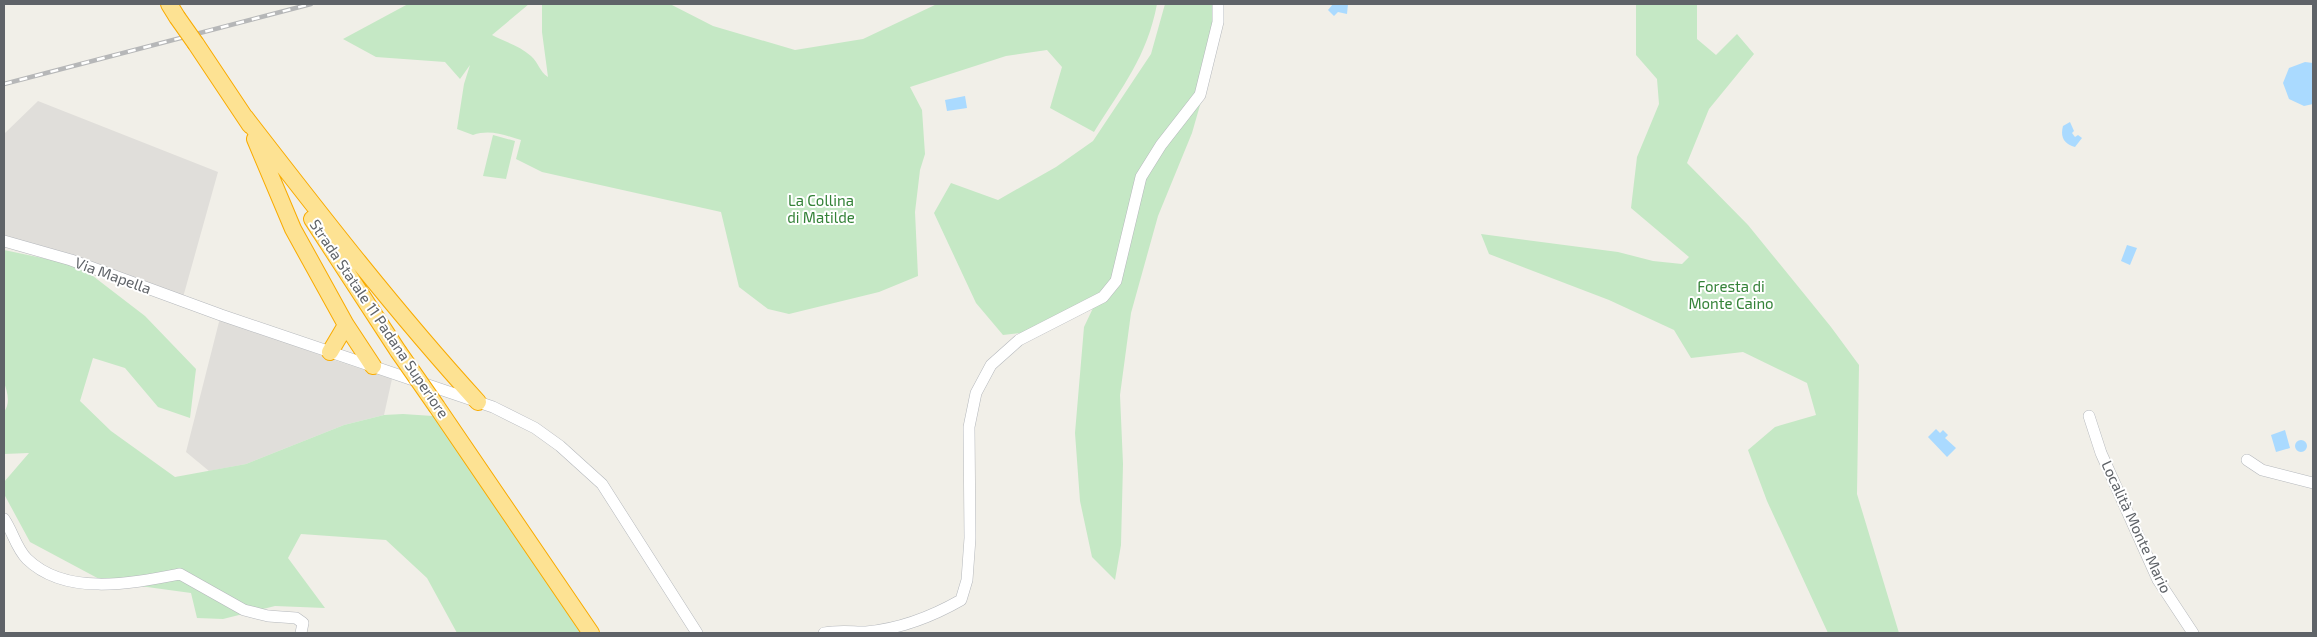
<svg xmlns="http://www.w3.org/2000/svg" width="2317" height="637" font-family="'Exo 2',sans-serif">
  <rect width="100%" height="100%" fill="#f1efe8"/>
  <path fill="#e0deda" d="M38,101L218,172L182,301L4,241V134Z
    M220,318L328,358L392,379L384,415L344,425L246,464L209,471L186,452Z"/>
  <path fill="#c5e8c5" d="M408,4H529L492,35C505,42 520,46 531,56C539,63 539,71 548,77L542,32V4H670L713,26L795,50L863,39L937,4H1157C1147,57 1122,87 1094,132L1050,108L1062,67L1047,50L1006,56L910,87L922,110L925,154L920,170L915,212L918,276L879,292L789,314L768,309L739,287L721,212L542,172L516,159L521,140C504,135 490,129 473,135L457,129L464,84L470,65L460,79L445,62L376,57L343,39Z
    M1165,4H1220L1219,39L1192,133L1158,216L1131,313L1120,395L1123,464L1121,545L1115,580L1092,557L1080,501L1075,433L1084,327L1094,306L1051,329L1003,335L976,303L934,213L951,183L998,200L1056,167L1093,141L1151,54Z
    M1636,4H1697V39L1716,55L1737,34L1754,54L1709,109L1687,163L1748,225L1831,327L1859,365L1857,494L1899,633H1828L1767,501L1748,450L1775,427L1816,415L1807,383L1743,352L1691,358L1674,330L1609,300L1489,254L1481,234L1618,252L1653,261L1682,264L1689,257L1631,208L1637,157L1659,104L1657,79L1636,55Z
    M493,135L515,141L506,179L483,176Z
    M4,250L90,268L89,273L145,316L196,369L190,418L158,407L125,368L93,358L80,401L111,431L175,477L246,464L344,425L384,415L403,414L433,416L540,565L584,633H457L427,578L386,540L301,534L288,558L325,608L275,606L223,619L197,618L191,593L103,581L30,542L4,494V482L29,453L4,454V412C11,402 7,392 4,382Z"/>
  <path fill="#aadaff" d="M1333,4H1348L1347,14L1338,12L1334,16L1328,10Z
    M2305,62L2313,63V104L2304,106L2289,99L2283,83L2289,68Z
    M965,96L967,108L947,111L945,100Z
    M2070,122L2074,131L2072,133L2075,137L2078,135L2082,138L2075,147C2064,144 2060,137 2063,126Z
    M2127,245L2137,248L2130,265L2121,261Z
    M1936,429L1940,433L1943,430L1948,435L1945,438L1956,448L1947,457L1928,437Z
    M2285,430L2290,448L2276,452L2271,435Z
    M2295 446a6 6 0 1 1 12 0a6 6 0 1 1-12 0Z"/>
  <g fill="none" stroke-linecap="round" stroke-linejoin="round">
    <g stroke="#b5b8bc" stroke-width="12">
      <path id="minor" d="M4,241L71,260L221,315L493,407L535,428L560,446L602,484L697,633
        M2089,416L2101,453L2158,580L2193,633
        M2247,460L2262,470L2313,483
        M4,519C13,532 16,548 27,559C66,597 133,583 180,574L244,610L268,616L296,618L303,623L301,633
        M824,633C838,630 852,632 866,632C899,629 933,616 961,600L967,580L970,538L969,427L976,393L991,365L1019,340L1103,297L1116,281L1141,177L1161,145L1200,95L1218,22V4"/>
    </g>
    <g stroke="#f9ab00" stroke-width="18">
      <path id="highway" d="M169,4L177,17
        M196,44L250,125
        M245,117C320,214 395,311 478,402
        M255,139L293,229L346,325L373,366
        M312,219L398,351
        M330,352L346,325
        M437,407L591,633"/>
    </g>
    <use href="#minor" stroke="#fff" stroke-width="11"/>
    <use href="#highway" stroke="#fde293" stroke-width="16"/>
    <g stroke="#b6b7b8" stroke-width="4.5">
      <path id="rail" d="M4,84L311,4"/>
    </g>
    <use href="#rail" stroke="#fff" stroke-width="2.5" stroke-dasharray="8" stroke-linecap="butt"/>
    <g stroke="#f9ab00" stroke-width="18" stroke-linecap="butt">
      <path id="highway-bridge" d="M177,17L196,44
        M398,351L437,407"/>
    </g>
    <use href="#highway-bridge" stroke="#fde293" stroke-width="16"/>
  </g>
  <g text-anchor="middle" stroke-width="4" stroke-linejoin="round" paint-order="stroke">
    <g font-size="15" fill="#348238" stroke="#fff">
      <text x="821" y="206">La Collina<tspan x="821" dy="17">di Matilde</tspan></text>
      <text x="1731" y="292">Foresta di<tspan x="1731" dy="17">Monte Caino</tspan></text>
    </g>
    <g font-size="15" fill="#5f6368" stroke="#fff">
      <text transform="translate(113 276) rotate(20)" y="5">Via Mapella</text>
      <text transform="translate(379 319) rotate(56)" y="5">Strada Statale 11 Padana Superiore</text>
      <text transform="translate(2136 527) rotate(65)" y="5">Località Monte Mario</text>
    </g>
  </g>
  <rect width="2317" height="637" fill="none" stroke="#5f6368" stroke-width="10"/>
</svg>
